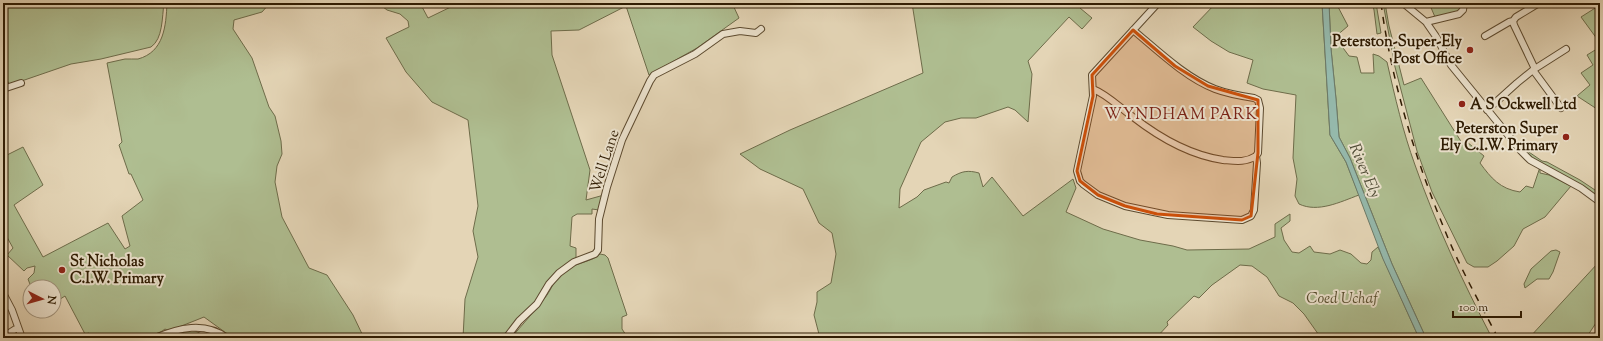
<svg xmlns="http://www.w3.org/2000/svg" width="1603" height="341" font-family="'Sorts Mill Goudy',serif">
  <rect width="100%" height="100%" fill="#e4d5b6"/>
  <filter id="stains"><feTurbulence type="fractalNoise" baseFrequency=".005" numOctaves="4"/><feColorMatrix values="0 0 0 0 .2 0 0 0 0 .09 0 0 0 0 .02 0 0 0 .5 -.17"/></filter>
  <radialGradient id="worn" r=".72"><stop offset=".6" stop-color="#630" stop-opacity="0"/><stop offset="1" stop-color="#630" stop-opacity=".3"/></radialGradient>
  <path fill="#afbe91" stroke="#6e6c4a" d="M3,3H164C162,17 163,39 151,47L101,59L71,64L10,85L3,74Z
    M167,3H270L262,12L234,20L233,29L252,58L269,107L275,116L281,141L282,154L277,166L275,182L282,217L309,268L327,275L353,315L364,338H233L204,317L169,331L165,329C151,341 111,338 91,338L89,333L85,334L65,296L54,303V287H31L28,279L34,273L35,266L27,268L24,271L7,255L13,248L3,230V157L23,147L43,185L14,205L43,257L108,223L125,249L130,246L122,216L143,200L131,174H129L119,145L122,142L107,63C113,62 119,60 125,59C129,59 134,59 138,59C164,52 166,26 167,3Z
    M378,3H420L428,18L459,3H732L739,18L697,48L649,75L626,6L579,30L551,31L552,55L590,170L586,200L604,195L599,210L592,209V214H577L572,217L570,246L576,248V257L573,262L555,273L536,304L519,319L503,338H463L465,299L478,257L473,231L478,206L468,120L432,102L406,72L386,38L409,27L408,21L400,14L387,10Z
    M912,3H1084L1080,8L1092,18L1082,29L1069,17L1028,61L1032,74L1028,122L1015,110L1008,107L976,118H961L945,122L921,142L900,189L899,208L917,197L924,190L946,182L949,183L952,177C962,171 968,170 979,173L983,187L992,177L1023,216L1073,179L1076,188L1066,212L1103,229L1140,240L1173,246L1187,250L1249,249L1275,237V224L1290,214V221L1281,228L1284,240L1292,252L1299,253L1310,246L1314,252L1330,254L1340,250L1351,254L1361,263L1367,264L1371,260L1372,252L1378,247L1419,338H1321L1304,314L1293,303L1279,296L1267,277L1252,266L1240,265L1212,285L1199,298L1194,296L1167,322L1168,325L1156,338H820L814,315L817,302V292L831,283L836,254L832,233L819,223L803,189L760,169L740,154L790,130L923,73Z
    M1216,3H1322L1330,135L1346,162L1359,195C1340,202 1318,213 1299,204L1295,196L1297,179L1293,158L1296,95L1263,89L1247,83L1253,60L1229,52L1211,41L1193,27Z
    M1329,3H1336L1348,26L1335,37L1349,56L1357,57L1361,73H1374L1373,54L1379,56L1387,62C1395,97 1403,132 1415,165C1436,225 1463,282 1492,338H1426L1392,264L1350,158L1339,137L1336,99L1331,49Z
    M1372,3H1376L1381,33L1377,34L1374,10Z
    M1383,3H1385L1389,26L1404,85L1421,78L1462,143L1467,142L1484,156L1480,163C1491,178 1500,189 1520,192L1526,186L1533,188L1540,167V173L1549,175L1571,186L1545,217L1523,229L1514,246L1497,261L1488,267H1474L1467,263L1432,192L1417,151L1395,67Z
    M1429,3H1462V7L1458,12L1435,17Z
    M1600,5V43L1581,17Z
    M1600,47V111L1577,96L1590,85L1581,73L1593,65L1587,55Z
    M1523,148L1542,161L1547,162L1580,180L1598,192L1600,187V200L1531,158L1521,149Z
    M1556,250L1560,252L1553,272L1549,279H1537L1525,288L1524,284L1531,269L1551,251Z
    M600,254L605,255L608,258L627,315L622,317V329L628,338H511C522,325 533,313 544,299C551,291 554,279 564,271C574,263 592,262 600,254Z
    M1598,263L1600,265V317L1586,338H1529Z
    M184,329L195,331L202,334V338H160Z"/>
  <path fill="#95b9ac" stroke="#6c7a68" d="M1322,3H1329L1331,49L1336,99L1339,137L1350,158L1392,264L1426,338H1419L1383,259L1346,162L1330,135Z"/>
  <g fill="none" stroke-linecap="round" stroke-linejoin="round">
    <g stroke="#5c4a2f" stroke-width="8">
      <path id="minor" d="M1403,3L1426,22L1437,38L1451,65L1521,151L1530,160L1581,188L1600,202
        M1513,21L1514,25L1535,69
        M1426,22L1459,14L1463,10L1464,3
        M1133,30C1157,50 1186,78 1215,89C1228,94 1241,96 1254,98L1258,100L1260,108L1258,153L1256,156L1257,163L1254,210L1251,216L1242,220L1168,215L1125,206L1098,195L1083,184L1080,181L1077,171L1093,96L1092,75L1158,3
        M1485,36L1509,22L1513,21L1516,17L1539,3
        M1533,70L1561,108
        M3,89L21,83
        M1093,89C1108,95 1120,108 1133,117C1160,138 1189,155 1223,160C1235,161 1245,163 1256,156
        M1487,110L1517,83L1533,70L1566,49
        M3,293L12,310L22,338
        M3,337L17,328
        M155,338C178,328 205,321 227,338
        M506,338L519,321L537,304L549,284L559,273L574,262L595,254L598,250L599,219L607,187L622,140L650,81L654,75L695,54L723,34L740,31L756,33L761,29"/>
    </g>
    <use href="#minor" stroke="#ede4d0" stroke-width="6"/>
    <path stroke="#2e1b02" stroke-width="1.5" stroke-dasharray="7 7" stroke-linecap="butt" d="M1381,3C1392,86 1418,168 1451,245C1465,277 1482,307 1498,338"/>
  </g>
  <path fill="#cc500a" fill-opacity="0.2" stroke="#cc500a" stroke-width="3" stroke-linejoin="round" d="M1133,30L1175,66L1208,86L1258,100V153L1251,216L1242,220L1157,214L1125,206L1098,195L1080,181L1077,171L1093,96L1092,75Z"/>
  <g fill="#8f2418" stroke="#ede4d0" stroke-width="1.5">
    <circle cx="1470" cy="50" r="4"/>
    <circle cx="1462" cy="104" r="4"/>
    <circle cx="1566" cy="137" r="4"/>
    <circle cx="62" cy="270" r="4"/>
  </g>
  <g text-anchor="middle" stroke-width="4" stroke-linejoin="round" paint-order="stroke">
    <g font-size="15" font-weight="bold" fill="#2e1b02" stroke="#ede4d0" text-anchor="end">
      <text x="1462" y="46">Peterston-Super-Ely<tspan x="1462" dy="17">Post Office</tspan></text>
      <text x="1470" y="109" text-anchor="start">A S Ockwell Ltd</text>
      <text x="1558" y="133">Peterston Super<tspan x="1558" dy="17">Ely C.I.W. Primary</tspan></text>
      <text x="70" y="266" text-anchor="start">St Nicholas<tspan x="70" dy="17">C.I.W. Primary</tspan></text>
    </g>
    <g font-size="15" fill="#2e1b02" stroke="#ede4d0">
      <text transform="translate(604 161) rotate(-72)" y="5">Well Lane</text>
    </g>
    <g font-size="15" font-style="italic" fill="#554c2d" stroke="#ede4d0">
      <text x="1342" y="303">Coed Uchaf</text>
    </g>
    <g font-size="16" letter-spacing="1" fill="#7a1f14" stroke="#ede4d0">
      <text x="1181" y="119">WYNDHAM PARK</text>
    </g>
    <g font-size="16" font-style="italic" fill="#4d4a35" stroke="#ede4d0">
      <text transform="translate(1366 170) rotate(67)" y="6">River Ely</text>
    </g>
  </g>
  <rect width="1603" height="341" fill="none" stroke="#e4d5b6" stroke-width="16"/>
  <rect x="4" y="4" width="1595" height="333" fill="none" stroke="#2e1b02" stroke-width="2"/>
  <rect x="8" y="8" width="1587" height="325" fill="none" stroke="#2e1b02"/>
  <g transform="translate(42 299) rotate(96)"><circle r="19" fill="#ede4d0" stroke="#a1947e"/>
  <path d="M0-3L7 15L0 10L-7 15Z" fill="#8f2418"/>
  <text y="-6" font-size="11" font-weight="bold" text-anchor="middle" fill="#2e1b02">N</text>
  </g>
  <path d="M1453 311v6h68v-6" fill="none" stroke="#2e1b02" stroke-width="2"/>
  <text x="1459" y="311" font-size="12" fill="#2e1b02" stroke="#ede4d0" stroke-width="3" paint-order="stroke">100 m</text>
  <rect width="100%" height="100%" filter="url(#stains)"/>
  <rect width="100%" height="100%" fill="url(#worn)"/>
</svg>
